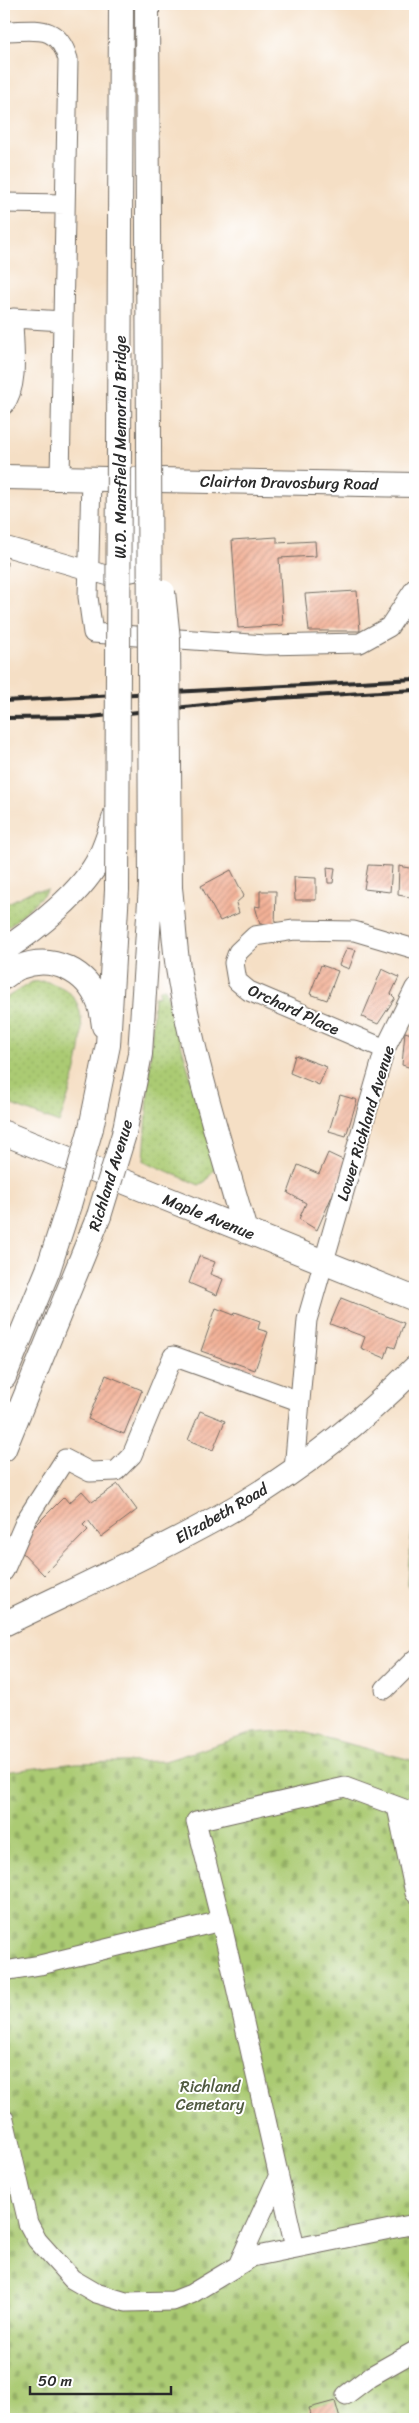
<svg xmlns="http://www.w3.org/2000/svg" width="419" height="2423" font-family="Sriracha,sans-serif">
  <defs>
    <pattern id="grass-dots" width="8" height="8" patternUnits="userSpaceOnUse" patternTransform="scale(1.25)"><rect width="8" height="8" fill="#abcb73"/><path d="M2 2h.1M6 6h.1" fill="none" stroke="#93ae64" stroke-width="1.8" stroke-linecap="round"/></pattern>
    <pattern id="cemetery-stones" width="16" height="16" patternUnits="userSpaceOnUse" patternTransform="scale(1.25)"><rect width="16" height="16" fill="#abcb73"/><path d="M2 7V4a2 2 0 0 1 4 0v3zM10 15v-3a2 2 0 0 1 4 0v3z" fill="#93ae64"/></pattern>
    <pattern id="building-hatch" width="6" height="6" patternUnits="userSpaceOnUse" patternTransform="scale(1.25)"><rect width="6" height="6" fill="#f2ac90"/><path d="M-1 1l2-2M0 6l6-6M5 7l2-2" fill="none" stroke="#c48c76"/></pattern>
  </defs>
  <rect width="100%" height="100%" fill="#fff"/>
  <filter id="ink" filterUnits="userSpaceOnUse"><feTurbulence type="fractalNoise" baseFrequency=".02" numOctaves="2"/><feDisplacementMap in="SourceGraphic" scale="10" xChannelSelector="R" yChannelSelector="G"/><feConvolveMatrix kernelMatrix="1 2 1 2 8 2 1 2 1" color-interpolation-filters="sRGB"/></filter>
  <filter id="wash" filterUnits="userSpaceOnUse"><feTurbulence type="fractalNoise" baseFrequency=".0096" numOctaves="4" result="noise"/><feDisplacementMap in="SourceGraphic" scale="20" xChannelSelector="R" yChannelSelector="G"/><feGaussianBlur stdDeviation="1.12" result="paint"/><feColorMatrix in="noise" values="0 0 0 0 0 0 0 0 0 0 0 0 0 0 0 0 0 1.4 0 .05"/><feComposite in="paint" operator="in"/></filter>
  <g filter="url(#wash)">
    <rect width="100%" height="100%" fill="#f5dfc5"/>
    <path fill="url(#grass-dots)" stroke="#6b7b4f" d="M34,890H48L21,916L4,930V905Z
      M44,981C55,984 67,988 74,998C94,1027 70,1092 59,1123L4,1102V999L32,982Z
      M165,988L216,1166L206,1181L199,1185L144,1161L154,997L159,996V989Z
      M415,1522V1594L414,1596L407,1583L412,1529Z"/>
    <path fill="url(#cemetery-stones)" stroke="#6b7b4f" d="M295,1730L415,1761V2419H4V1772L76,1763L165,1761L253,1733Z"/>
    <g id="blocks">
      <path fill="url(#building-hatch)" d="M277,537V543L315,541L316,556L279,558L283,625L238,628L232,540Z
        M4,561L7,562L5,600H4Z
        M357,591L360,631H309L305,594Z
        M368,865L392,866L390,892L364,889Z
        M399,866L415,869V898L398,895Z
        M327,867L335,868L333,883H328Z
        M231,870L244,896L236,903L239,913L220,921L201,886Z
        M294,877L316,878V900H295Z
        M260,891H276L275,925L260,924L255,906L260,907Z
        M347,948L356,950L349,969L339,965Z
        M321,965L338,971L327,1000L310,994Z
        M382,969L399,977L391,994L395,998L378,1024L362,1017Z
        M405,1032L415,1035V1069L402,1065Z
        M295,1055L327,1067L319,1085L290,1073Z
        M340,1095L357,1100L346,1136L329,1131Z
        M328,1153L347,1162L317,1230L299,1219L306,1203L288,1193L298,1165L319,1174Z
        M199,1256L215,1262L210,1274L223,1279L217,1295L189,1283Z
        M341,1298L404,1323L395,1348L389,1346L385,1358L361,1348L365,1337L330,1324Z
        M216,1308L234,1315L235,1312L260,1321L258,1329L268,1332L255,1370L201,1351Z
        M106,1375L142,1390L124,1434L88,1419Z
        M200,1411L225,1421L213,1450L188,1440Z
        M118,1484L137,1510L101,1537L88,1520L83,1525L88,1530L44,1575L19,1549L23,1538L64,1497L69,1503L82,1491L92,1502Z
        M335,2401L340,2419H312L309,2408Z"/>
    </g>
  </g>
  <g filter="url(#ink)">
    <use href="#blocks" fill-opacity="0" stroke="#726a61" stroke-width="1"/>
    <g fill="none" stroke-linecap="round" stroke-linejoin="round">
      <g stroke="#726a61" stroke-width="21">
        <path id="minor" d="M4,31C36,31 57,23 68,59L60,478
          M4,203L65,204
          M4,405C20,385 13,344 13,318L63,321
          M91,478L88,597L93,633L265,645L360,643L389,627L415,588
          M4,546L109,576L132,572L138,560L134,479
          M385,1049L249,991L237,981L234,963L238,952L255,936L294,930L354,931L415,949
          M294,1470L307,1320L385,1049L415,988
          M4,1571L26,1520L65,1459L90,1472L116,1471L132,1455L173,1356L299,1401
          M385,1689L415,1659
          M397,1807L415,1893
          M221,1921L295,2248
          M4,1971L40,1965L221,1921L196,1821L345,1787L415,1813
          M4,2119L28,2223L37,2240L72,2279L96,2293L126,2302L173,2301L191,2294L252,2257L415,2224
          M239,2263L278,2177
          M346,2395L371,2376L415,2351"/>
      </g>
      <g stroke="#726a61" stroke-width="26">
        <path id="major" d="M4,477L415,485
          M170,888C173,914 174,941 178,968C192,1057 220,1144 245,1231
          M4,950C35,930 84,891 100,857C107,843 111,828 116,813
          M4,977C9,974 14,969 20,967C52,954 87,971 99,1003C102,1010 103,1019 104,1026
          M91,1128L108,1045L117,890
          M4,1133L415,1299
          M124,1134L140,1054L151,885
          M4,1377L48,1270L69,1205
          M4,1449L99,1216
          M4,1624C76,1589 149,1556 219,1517C290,1478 357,1426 415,1368"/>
      </g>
      <use href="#minor" stroke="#fff" stroke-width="19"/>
      <use href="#major" stroke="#fff" stroke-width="24"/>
      <path stroke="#2b2b2b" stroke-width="4" d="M4,701L415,679
        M4,718L91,717L260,699L415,690"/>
      <g stroke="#726a61" stroke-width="26" stroke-linecap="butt">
        <path id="major-bridge" d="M147,4L151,885
          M163,592L168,639L170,888
          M117,890L121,4
          M69,1205L91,1128
          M99,1216L124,1134"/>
      </g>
      <use href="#major-bridge" stroke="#fff" stroke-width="24"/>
    </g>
  </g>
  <g text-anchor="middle" stroke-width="4" stroke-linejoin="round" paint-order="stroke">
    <g font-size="16" fill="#2b2b2b" stroke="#fff">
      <text transform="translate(120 447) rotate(-90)" y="6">W.D. Mansfield Memorial Bridge</text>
      <text transform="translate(289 482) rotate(1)" y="6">Clairton Dravosburg Road</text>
      <text transform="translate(294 1009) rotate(25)" y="6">Orchard Place</text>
      <text transform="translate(365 1123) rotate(-73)" y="6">Lower Richland Avenue</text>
      <text transform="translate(110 1175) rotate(-73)" y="6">Richland Avenue</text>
      <text transform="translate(209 1216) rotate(22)" y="6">Maple Avenue</text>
      <text transform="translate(221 1513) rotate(-30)" y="6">Elizabeth Road</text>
    </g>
    <g font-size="16" fill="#515b41" stroke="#fff">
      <text x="210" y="2092">Richland<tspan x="210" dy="18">Cemetary</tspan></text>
    </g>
  </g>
  <rect width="419" height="2423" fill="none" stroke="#fff" stroke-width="20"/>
  <path d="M30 2386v8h141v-8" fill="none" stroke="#2b2b2b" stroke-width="2.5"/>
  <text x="38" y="2386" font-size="15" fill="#2b2b2b" stroke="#ffffff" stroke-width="4" paint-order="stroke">50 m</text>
</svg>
